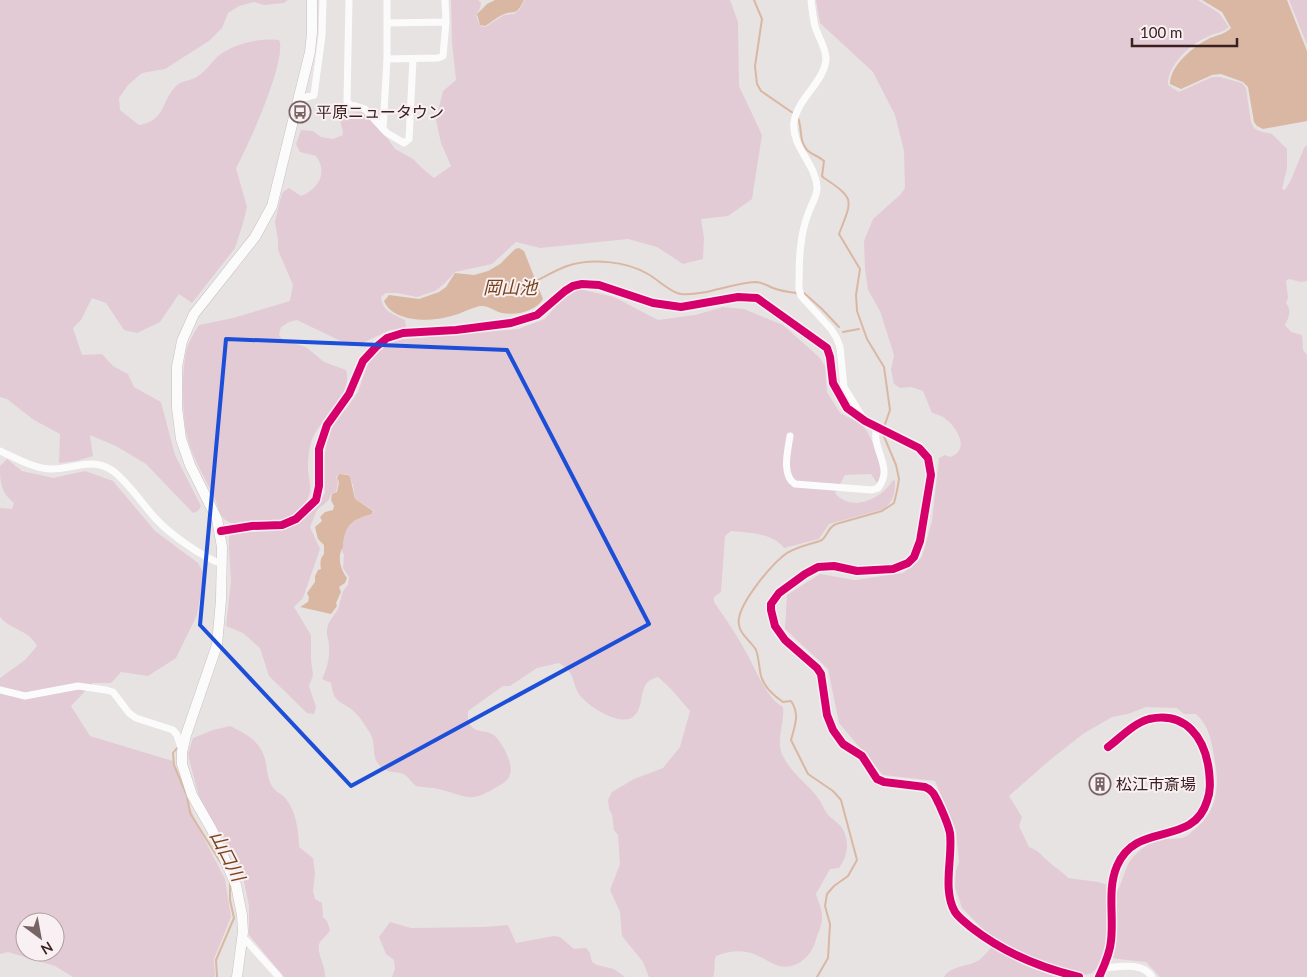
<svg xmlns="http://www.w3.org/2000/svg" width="1307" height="977" font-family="Lato,'Noto Sans JP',sans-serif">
  <rect width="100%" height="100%" fill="#e8e3e3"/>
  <path fill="#e2cbd5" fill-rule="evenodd" d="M0,0H288L284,3L264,5L254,2L239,6L228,13L222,28L209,41L165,69L142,73L128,85L119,98L120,110L139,125C166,121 161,100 177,85C183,80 192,81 198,76C206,71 211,63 217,57C232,44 259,38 279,40C288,58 247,149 236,168L247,207L243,223L235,248L192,303L179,294L160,322L137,333L124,330L106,303L92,298L81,320L73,328L82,355L102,354L113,366L128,374L134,387L161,402L175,455L201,506L198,511L193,513L146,464L116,446L90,435L93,456L76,461L59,463L60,434L34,420L7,399L0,397Z
    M451,0H478L481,3C480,15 472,12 481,26L485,27L504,15L514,14L519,10L525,0H730L738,22L739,86L762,135L752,199L728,216L701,219L704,238L703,259L683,264L657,247L628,239L540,248L516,242L492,264L455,272L444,284L435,291L417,297L397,293H386L381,297C382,311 393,314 405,320L406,328L390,330L358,345L351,346L297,320L289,322L281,327L279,335L283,340L306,347L324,362L346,370C353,394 324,416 314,435C309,444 308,459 308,469C309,484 314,491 304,505C293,521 281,520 264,521C252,521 238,528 227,521C218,516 218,503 213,495C204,476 192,457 187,436C182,415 181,365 188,345C191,338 195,331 199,325L233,318L290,301L293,285L278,250V240L275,222L280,200L283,192L289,188L301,196C319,189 328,172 316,156L300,152L296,144L301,130L313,131L321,137L333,139L343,135C343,128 339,121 340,114L362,112L385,135L395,149L413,159L422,168L434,178L451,166L441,143L436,120L443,91L456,80L452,43Z
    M816,0H1198L1219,13L1229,27C1221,34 1216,32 1207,37C1190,44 1167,66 1168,85L1179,92L1212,77H1220L1242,83L1246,88L1251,122L1254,128L1259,131L1272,134L1287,149V168L1282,189L1285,190L1291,180L1304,148L1307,145V281L1301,282L1289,279L1286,281L1288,298L1286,303C1292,310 1289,317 1285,325L1291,332L1302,335L1303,350L1307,355V977H1160L1146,962L1118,959L1102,956C1097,970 1095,975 1079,975L1078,977H944C951,965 969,967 979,960C984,956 994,945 998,939L987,933L962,908L955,887L956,871L959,862L956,830L935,781L883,775L839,723L828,669L785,629L787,595L820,574L855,580L903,573L922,557L932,521L939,458L945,455L950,457C971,450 957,426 943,417C940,415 936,414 932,413L923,391L911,387L900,388L894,384L891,370L894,355L880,311L868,290L865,269L864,241L873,219L900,195L905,188L904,151L895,115L873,72L820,23ZM1146,707L1177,708L1184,714H1196C1210,727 1212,743 1215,762C1220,788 1216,813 1194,830C1191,832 1188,836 1185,837C1176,840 1167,838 1158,840C1149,842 1139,851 1133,857C1124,867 1124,880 1117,891L1110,890L1108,885L1098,882L1068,878C1062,871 1055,868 1049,862C1041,855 1038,850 1029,847L1019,826L1022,817L1009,796L1050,760L1083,734L1112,717L1128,714Z
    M1289,0H1307V45Z
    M579,289L614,297L658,320L695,315L723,307L744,309L783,325L819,357L825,366L827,392L840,413L862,424L868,433L875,447L882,468L881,480L877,483L871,474L845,475L835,493C851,513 882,499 893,480L895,481C895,494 894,500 884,509L829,524L819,539L784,548C771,532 749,533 731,531L725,536L721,592L714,597V602C725,618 737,635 746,652C755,668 767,699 783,707C785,724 775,741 783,756C791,773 808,784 818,798C822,803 824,810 828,815C832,819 839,823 842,828C850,841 848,856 839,868L830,869L816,894C818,901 822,909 822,916C823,925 817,934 815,943C810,957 796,970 779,966C768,963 759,954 747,952C736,950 726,952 716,956C713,964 716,971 713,977H649L643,962L622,936L620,912L610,890L620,864L618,835L614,830L612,815L609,809L608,800L612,792L634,779L663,768L680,747L690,711L670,688L658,677C635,682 647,706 633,717C620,727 587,706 579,694C570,678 577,675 559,663L537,668L510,686H503L468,711C468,717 467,721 471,726C477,733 485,730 492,734C501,739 514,764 510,774C509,779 504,783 500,785C471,803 472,798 442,790C434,787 425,788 416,786C412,783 409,778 405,775C397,770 389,775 380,766C370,756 377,744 370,733C365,725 359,715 351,709C337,699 334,702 331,683L322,679C327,669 330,657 329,645C329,640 326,635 327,630C328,619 337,614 339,606C341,598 342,590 348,585L349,577L343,568L344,555L341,549C344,545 343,542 344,537C348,522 359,518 372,514L374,511L355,499L353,485L348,474H339L336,477L338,482L336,492L331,494C329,504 321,504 316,512C314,517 312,523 310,527L320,549L303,598L294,607L311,635V660L313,675L309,686L316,707L314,714L307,713L269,676L260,648L243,633L226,626L231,581L229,549V536C247,529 266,534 284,529C302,524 314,506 325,493L323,464L330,424L346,409L358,392L369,360L380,349L395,340L518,329L545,319L561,300Z
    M7,459L22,471L53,478L85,471L113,481L155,531L198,563L204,574L197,615L176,658L148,676L121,672L111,683H93L71,706L90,736L173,761L196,823L225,879L231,917L214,959L215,977H73L55,966L8,952L0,954V678L25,660L37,646C28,629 12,631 0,617V508L12,509L14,503C1,492 0,483 0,466ZM25,922H55V952H25Z
    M230,726C244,733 259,740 264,756C268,767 266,779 274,789C278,793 283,795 286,799C296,811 299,832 299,847L313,858L315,874L313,891L315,899L322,903L323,917L327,921L330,930C328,935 323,938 320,942C315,951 326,966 325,977H284L249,935V906L244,882L237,864L199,796L191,767L188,754L193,738L213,730Z
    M390,922L411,928L484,927L508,925L516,943L554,936L560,937L574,949L586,948L590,953L592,962L597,965L614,969L625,977H392L395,969L394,960L386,954L379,937Z"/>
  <path fill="#d9b7a2" d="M495,0H524C515,18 515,9 502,15C496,18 490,23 485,26L480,25L477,14L487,4Z
    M1202,0H1287L1307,51V121L1263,129L1257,126L1254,122L1248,87L1243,82L1221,74L1212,75L1181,89L1170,84C1170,65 1194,46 1210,38C1218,35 1225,34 1231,28L1222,12Z
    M519,248L524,251L543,299C536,311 516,316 502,313C494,311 488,305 480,306C470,308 461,314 451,316C432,322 393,323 384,301L389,295L419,299L439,292L446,287L455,273L474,275L488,271L500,264L515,249Z
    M339,474L348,475L350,477L355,499L373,511L372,514C353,519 344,525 343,547C337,556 340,569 347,578L345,583L339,587L341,592L336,603L337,606L331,614L300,607L308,602L309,597L307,593L315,582V576L318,570L321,569C320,564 320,558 324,554V545L318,539L315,527L322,521L320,517L325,512L333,510L334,506L331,500L332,494L337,492L339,482L337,478Z"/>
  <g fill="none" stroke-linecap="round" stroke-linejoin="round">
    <path stroke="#d9b7a2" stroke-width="2" d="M754,0L762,19L755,66L757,84L761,91L793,113
      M797,116C803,126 798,140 807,150C812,155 819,156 824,161L822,176L824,178C856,199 852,200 839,234L860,269L856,295L857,311L867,339L884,367L890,410L884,427L883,434L896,465L899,479L897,491L894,503L882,511L836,524C828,527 828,535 822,540C810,545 793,547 783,556C770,567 735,607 739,625C740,635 751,641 756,650C759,658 759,668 761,676C764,687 774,696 783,702L791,701C800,714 795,725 791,740L808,774L833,791L841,800L857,860L848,876L834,886L827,894L825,906L830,924L828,958L817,977
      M536,281C546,276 556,270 567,266C591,258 626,261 648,274C657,279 671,293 681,294C706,296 730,283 756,282C762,282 768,286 773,288C781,291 788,292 796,293
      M804,293L822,309L839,327
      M843,332L859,329
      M177,748L173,753L174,765L187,796L190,813L221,863
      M217,977L216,960L234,918L230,900V883"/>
    <g stroke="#c8bfc0" stroke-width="11">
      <path id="secondary" d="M237,977L243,932L242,915L236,885L212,830L192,795L182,764V752L186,735L217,645L221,600L222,547L217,519L190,465L181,439L177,408V367L182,341L194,314L255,237L272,206L310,52L312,33V0"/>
    </g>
    <path stroke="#fcfbfb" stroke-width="7" d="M349,0L347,101L349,104L365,109L383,129
      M387,0V59L383,129L387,133L404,143L409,139L413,59
      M811,0C812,9 813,18 815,26C818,37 826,48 826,59C825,81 797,99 794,122C791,146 815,163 817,186C818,196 811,204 808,214C799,237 799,265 799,289L801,296L831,329L836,337L840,347L844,387L863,418
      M387,23L446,22
      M387,59L438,58L443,56L446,22L445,0
      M299,99L314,95L322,35L323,0
      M790,436C788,450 781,475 795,484L872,490L878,488C895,467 870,449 877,427
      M0,451C16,458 32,468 50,469C73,470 91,456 113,471C130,484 142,504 156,519C171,535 202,557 222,564
      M221,531L252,526L282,525L296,519L316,500L319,486V449L327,425L349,394L363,361L376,347L387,338L403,333L456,330L511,323L537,315L565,291L573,286L582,284L599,285L653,303L681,307L738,297L757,298L827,348L830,357L833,383L847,408L865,421L919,448L928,458L931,475L920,541L914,557L908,563L893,569L857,571L834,566L818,567L805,574L779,593L771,604V610L775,626L785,640L817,668L821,674L827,715L833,730L843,744L862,756L877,779L884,782L925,787C933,790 935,796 939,804C943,813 948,823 950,833C953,857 942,890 955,912C959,918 966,923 972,928C1003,952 1041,968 1079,977
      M0,690L25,696L78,686L106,690L113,692L129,713L136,718L173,730L177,735L182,751
      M242,936L279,977
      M1103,968C1117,967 1143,961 1152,977"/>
    <path stroke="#fcfbfb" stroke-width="9" d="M1099,977C1104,966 1110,954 1111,941C1114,916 1107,889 1117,866C1136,820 1193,848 1207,801C1211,791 1210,781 1209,771C1205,738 1186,711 1149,719C1134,723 1120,738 1108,747"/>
    <use href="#secondary" stroke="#fcfbfb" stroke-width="10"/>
    <g stroke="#f8f0f2" stroke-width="11">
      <path id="cycleway" d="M221,531L252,526L282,525L296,519L316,500L319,486V449L327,425L349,394L363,361L376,347L387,338L403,333L456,330L511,323L537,315L565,291L573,286L582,284L599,285L653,303L681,307L738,297L757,298L827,348L830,357L833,383L847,408L865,421L919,448L928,458L931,475L920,541L914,557L908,563L893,569L857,571L834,566L818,567L805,574L779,593L771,604V610L775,626L785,640L817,668L821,674L827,715L833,730L843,744L862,756L877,779L884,782L925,787C933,790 935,796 939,804C943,813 948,823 950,833C953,857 942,890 955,912C959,918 966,923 972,928C1003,952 1041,968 1079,977
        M1099,977C1104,966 1110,954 1111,941C1114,916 1107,889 1117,866C1136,820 1193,848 1207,801C1211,791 1210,781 1209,771C1205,738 1186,711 1149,719C1134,723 1120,738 1108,747"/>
    </g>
    <use href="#cycleway" stroke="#d6006c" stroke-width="8"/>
  </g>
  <path fill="none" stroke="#1d4ed8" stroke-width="4" stroke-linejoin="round" d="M226,339L507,350L649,624L351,786L200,625Z"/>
  <defs>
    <g id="bus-ring" transform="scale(1.125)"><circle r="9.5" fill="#f8f0f2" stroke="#786465" stroke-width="1.5"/><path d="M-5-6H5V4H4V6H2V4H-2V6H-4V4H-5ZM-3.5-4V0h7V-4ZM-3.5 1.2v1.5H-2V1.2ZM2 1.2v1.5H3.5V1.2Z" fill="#786465"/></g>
    <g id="building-ring" transform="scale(1.125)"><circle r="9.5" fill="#f8f0f2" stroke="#786465" stroke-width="1.5"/><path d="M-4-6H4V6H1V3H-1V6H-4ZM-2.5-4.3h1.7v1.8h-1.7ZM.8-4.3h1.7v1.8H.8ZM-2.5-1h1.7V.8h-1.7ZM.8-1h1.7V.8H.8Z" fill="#786465"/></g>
  </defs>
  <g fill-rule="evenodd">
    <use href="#bus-ring" x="300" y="112"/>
    <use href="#building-ring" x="1100" y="784"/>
  </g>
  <g text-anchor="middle" stroke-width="4" stroke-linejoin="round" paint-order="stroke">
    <g font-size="16" fill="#3c2021" stroke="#f8f0f2" text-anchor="start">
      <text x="316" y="118">平原ニュータウン</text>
      <text x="1116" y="790">松江市斎場</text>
    </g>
    <g font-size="18" font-style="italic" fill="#794119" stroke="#f8f0f2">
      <text x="510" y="294">岡山池</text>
      <text transform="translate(227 856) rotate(63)" y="6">山口川</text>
    </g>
  </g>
  <g transform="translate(40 937) rotate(148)"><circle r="24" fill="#f8f0f2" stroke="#ad9d9e"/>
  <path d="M0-4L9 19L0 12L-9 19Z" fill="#786465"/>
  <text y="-8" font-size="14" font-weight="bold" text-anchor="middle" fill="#3c2021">N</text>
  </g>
  <path d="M1132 38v8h105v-8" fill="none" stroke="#3c2021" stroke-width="2.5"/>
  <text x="1140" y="38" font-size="15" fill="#3c2021" stroke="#f8f0f2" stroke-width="4" paint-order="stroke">100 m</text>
</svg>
